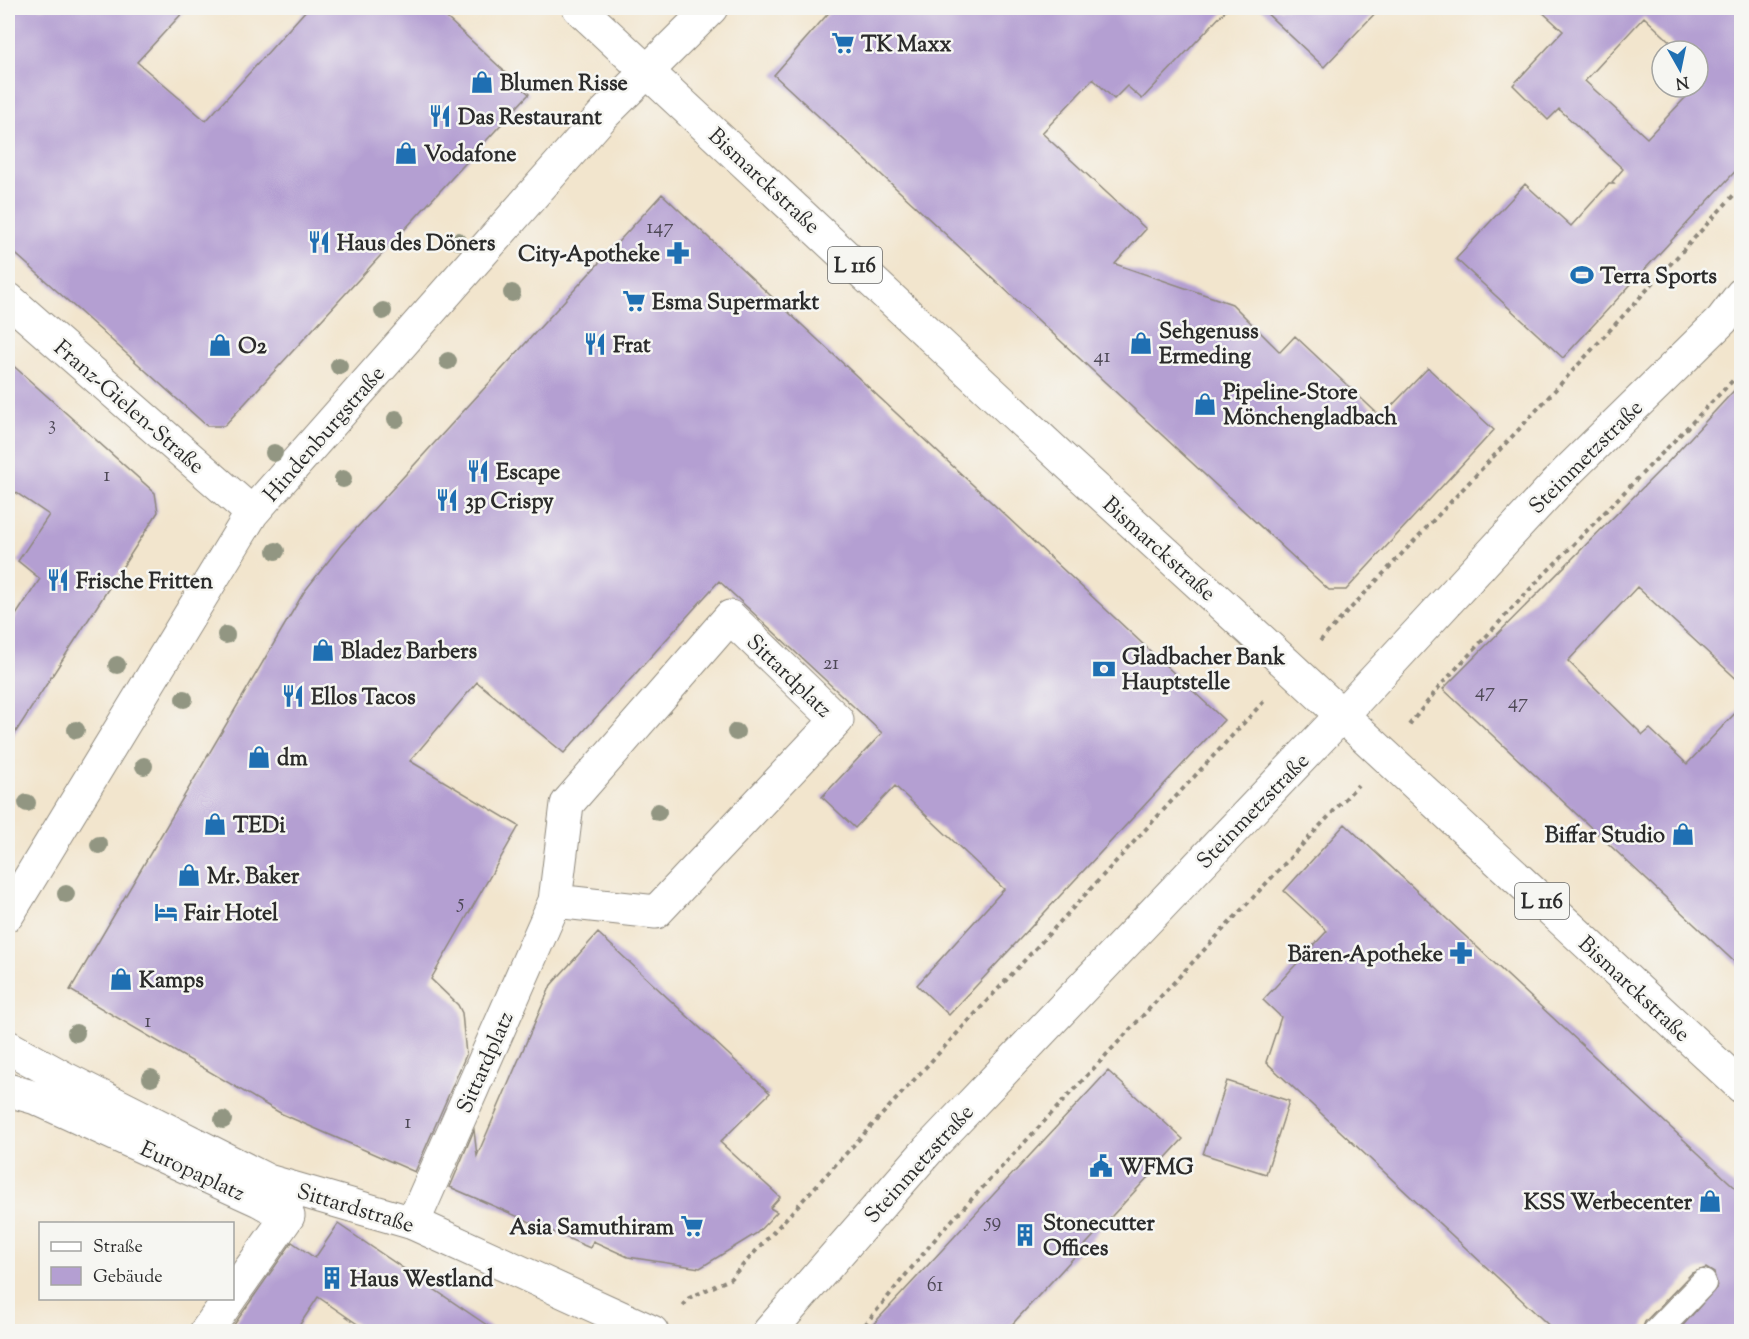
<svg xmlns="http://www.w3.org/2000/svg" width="1749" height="1339" font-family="'Sorts Mill Goudy',serif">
  <rect width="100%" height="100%" fill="#f6f6f2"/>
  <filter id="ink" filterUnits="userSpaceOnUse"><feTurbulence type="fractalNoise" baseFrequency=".0167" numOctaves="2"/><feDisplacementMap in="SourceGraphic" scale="12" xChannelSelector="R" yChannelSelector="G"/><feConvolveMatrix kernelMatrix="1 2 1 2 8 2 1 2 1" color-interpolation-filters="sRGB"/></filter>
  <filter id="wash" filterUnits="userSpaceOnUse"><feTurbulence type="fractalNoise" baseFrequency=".008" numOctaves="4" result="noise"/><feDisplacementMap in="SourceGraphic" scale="24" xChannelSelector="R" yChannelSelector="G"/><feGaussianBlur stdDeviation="1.35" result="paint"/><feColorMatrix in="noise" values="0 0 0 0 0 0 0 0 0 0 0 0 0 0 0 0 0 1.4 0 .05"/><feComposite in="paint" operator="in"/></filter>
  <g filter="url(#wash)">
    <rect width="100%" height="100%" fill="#f2e5cd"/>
    <g id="blocks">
      <path fill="#b49fd2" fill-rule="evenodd" d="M8,8H187L137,62L206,121L308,8H436L529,94L224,426H207L8,247Z
        M833,8H1228L1142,99L1127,86L1114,99L1093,79L1042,133L1146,229L1115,264L1232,304L1280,352L1295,336L1381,417L1428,368L1494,430L1346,590H1329L774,75Z
        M1261,8H1380L1324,67Z
        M1538,8H1742V164L1563,358L1456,259L1525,184L1571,226L1609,184H1614L1612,182L1623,169L1559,109L1548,120L1513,85L1563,31ZM1644,17L1680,51H1698V68L1706,76L1647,138L1585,81Z
        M662,194L1224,720L949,1015L917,985L1004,889L895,786L855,828L822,797L882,733L719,581L564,753L477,682L410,761L519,826L431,979L458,1005L462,1013L466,1055L415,1172L282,1114L70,990L304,592L341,545Z
        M8,361L155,493L158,512L8,744V627L40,579L18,561L49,515L8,487Z
        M1742,382V684L1637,587L1568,661L1643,735L1650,729L1687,764L1742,706V969L1443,689L1667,463Z
        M1345,824L1742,1194V1332H1677L1717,1287L1714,1273L1706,1268L1692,1273L1645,1322L1641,1332H1556L1266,1062L1281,1017L1263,1000L1327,931L1284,891Z
        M598,933L770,1093L720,1142L780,1197L770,1208L777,1212L757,1233L700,1268L628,1257L593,1241L590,1248L450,1187L474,1130L477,1156L551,985Z
        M1108,1071L1183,1139L1005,1332H866Z
        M1227,1081L1289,1101L1266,1174L1203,1154Z
        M338,1224L497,1332H369L318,1297L295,1332H229L292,1242L315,1258Z"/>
    </g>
  </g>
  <g filter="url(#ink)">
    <use href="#blocks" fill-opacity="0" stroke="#8e887c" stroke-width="1.5"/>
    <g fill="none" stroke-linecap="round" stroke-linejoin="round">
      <g stroke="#8e887c" stroke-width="28">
        <path id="service" d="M1656,1332L1703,1283"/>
      </g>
      <g stroke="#8e887c" stroke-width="35">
        <path id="pedestrian" d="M8,299L252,513
          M8,914L252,513L604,114L711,8
          M8,1090L36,1098L259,1200L288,1216L232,1295
          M206,1332L230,1298"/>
      </g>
      <g stroke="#8e887c" stroke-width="35">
        <path id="minor" d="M413,1223L555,901L567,804L730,617L837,720L656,912L555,901"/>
      </g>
      <g stroke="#8e887c" stroke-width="35">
        <path id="tertiary" d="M8,1047L64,1078L268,1181L413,1223L652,1332"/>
      </g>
      <g stroke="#8e887c" stroke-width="35">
        <path id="secondary" d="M769,1332L928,1150L1342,715L1568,471L1722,320L1742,294"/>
      </g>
      <g stroke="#8e887c" stroke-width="35">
        <path id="primary" d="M579,8L1063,459L1262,641L1742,1087"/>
      </g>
      <path stroke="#8e887c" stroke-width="4" stroke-dasharray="4.5 4.5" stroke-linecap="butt" d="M1320,641L1522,426L1742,186
        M1409,725L1440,686L1532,587L1742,371
        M683,1306L689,1298L730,1279L1266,699
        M859,1332L941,1232L1358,785"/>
      <use href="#service" stroke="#fff" stroke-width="26"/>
      <use href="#pedestrian" stroke="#fff" stroke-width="33"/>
      <use href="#minor" stroke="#fff" stroke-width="33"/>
      <use href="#tertiary" stroke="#fff" stroke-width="33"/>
      <use href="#secondary" stroke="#fff" stroke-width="33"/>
      <use href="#primary" stroke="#fff" stroke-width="33"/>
    </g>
    <g fill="#929682">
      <circle cx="458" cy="241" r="9"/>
      <circle cx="512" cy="293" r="9"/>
      <circle cx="383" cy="311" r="9"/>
      <circle cx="448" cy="361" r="9"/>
      <circle cx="339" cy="366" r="9"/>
      <circle cx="396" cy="419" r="9"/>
      <circle cx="274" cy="453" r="9"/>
      <circle cx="343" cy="479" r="9"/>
      <circle cx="276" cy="551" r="9"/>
      <circle cx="226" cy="635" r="9"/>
      <circle cx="117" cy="665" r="9"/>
      <circle cx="184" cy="699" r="9"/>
      <circle cx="76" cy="730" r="9"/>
      <circle cx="736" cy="732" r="9"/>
      <circle cx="144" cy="766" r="9"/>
      <circle cx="27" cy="803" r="9"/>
      <circle cx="658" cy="812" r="9"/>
      <circle cx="99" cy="845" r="9"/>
      <circle cx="66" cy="894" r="9"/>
      <circle cx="76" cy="1033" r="9"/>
      <circle cx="151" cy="1078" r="9"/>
      <circle cx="223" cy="1120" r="9"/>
    </g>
  </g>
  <defs>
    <g id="supermarket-bare" transform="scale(1.8)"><path d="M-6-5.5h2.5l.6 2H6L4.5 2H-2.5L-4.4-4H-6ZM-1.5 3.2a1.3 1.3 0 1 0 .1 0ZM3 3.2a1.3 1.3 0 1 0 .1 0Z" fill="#1f6fb2" stroke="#f6f6f2" stroke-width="2.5" paint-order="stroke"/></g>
    <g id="shop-bare" transform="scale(1.8)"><path d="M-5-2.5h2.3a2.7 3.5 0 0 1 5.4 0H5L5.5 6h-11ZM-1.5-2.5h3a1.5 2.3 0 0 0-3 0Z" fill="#1f6fb2" stroke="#f6f6f2" stroke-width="2.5" paint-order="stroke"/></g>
    <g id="restaurant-bare" transform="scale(1.8)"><path d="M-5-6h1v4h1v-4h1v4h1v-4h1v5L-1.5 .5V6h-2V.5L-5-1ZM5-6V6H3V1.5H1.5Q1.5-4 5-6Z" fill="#1f6fb2" stroke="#f6f6f2" stroke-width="2.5" paint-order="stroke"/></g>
    <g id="pharmacy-bare" transform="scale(1.8)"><path d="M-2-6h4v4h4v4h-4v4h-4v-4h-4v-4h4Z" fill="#1f6fb2" stroke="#f6f6f2" stroke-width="2.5" paint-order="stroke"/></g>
    <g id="stadium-bare" transform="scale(1.8)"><path d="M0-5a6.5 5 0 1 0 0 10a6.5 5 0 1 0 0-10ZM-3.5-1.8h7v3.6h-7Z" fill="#1f6fb2" stroke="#f6f6f2" stroke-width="2.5" paint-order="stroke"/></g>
    <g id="bank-bare" transform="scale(1.8)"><path d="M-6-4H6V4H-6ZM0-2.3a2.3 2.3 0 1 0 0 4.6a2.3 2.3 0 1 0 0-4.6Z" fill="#1f6fb2" stroke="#f6f6f2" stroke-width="2.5" paint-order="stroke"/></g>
    <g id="hotel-bare" transform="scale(1.8)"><path d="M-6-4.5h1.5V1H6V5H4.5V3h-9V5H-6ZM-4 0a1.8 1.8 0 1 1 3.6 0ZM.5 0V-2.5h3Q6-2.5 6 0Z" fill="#1f6fb2" stroke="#f6f6f2" stroke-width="2.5" paint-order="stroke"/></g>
    <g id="civic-bare" transform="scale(1.8)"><path d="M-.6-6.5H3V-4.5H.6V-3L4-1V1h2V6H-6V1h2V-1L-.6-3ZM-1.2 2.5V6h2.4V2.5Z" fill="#1f6fb2" stroke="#f6f6f2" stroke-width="2.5" paint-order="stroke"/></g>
    <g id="building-bare" transform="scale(1.8)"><path d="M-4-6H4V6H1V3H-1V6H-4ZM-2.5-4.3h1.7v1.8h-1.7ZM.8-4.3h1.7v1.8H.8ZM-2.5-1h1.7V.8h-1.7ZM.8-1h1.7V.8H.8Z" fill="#1f6fb2" stroke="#f6f6f2" stroke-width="2.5" paint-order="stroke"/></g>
  </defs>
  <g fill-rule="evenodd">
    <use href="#supermarket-bare" x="843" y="43"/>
    <use href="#shop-bare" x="482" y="82"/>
    <use href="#restaurant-bare" x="440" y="116"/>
    <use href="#shop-bare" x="406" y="153"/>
    <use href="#restaurant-bare" x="319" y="242"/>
    <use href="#pharmacy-bare" x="678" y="253"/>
    <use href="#stadium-bare" x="1582" y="275"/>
    <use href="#supermarket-bare" x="634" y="301"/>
    <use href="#shop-bare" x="1141" y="343"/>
    <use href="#restaurant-bare" x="595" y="344"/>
    <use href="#shop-bare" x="220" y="345"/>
    <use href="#shop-bare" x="1205" y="404"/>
    <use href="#restaurant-bare" x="478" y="471"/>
    <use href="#restaurant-bare" x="447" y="500"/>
    <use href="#restaurant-bare" x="58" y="580"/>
    <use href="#shop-bare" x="323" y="650"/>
    <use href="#bank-bare" x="1104" y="669"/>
    <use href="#restaurant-bare" x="293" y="696"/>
    <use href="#shop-bare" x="259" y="757"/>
    <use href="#shop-bare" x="215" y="824"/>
    <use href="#shop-bare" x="1683" y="834"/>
    <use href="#shop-bare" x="189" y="875"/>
    <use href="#hotel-bare" x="166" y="912"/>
    <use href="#pharmacy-bare" x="1461" y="953"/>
    <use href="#shop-bare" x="121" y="979"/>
    <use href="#civic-bare" x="1101" y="1166"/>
    <use href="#shop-bare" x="1710" y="1201"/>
    <use href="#supermarket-bare" x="692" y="1226"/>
    <use href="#building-bare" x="1025" y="1235"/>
    <use href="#building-bare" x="332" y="1278"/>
  </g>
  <g text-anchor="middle" stroke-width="5" stroke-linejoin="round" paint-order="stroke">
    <g font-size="20" fill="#4d4855">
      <text x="660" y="233">147</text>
      <text x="1102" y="362">41</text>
      <text x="52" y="430">3</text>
      <text x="107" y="481">1</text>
      <text x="831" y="669">21</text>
      <text x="1485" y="697">47</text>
      <text x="1518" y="708">47</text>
      <text x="461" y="908">5</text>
      <text x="148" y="1027">1</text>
      <text x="408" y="1128">1</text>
      <text x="993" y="1227">59</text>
      <text x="935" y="1291">61</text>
    </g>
    <g fill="#f6f6f2" stroke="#686867" stroke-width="1.5">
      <rect x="828" y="247" width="54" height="36" rx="4.5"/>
      <rect x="1515" y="883" width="54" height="36" rx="4.5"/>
    </g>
    <g font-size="21" font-weight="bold" fill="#2b2b2b">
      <text x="855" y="272">L 116</text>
      <text x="1542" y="908">L 116</text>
    </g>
    <g font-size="22" font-weight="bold" fill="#2b2b2b" stroke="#f6f6f2" text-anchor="start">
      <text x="861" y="51">TK Maxx</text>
      <text x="500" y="90">Blumen Risse</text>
      <text x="458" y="124">Das Restaurant</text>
      <text x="424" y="161">Vodafone</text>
      <text x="337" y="250">Haus des Döners</text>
      <text x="660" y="261" text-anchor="end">City-Apotheke</text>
      <text x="1600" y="283">Terra Sports</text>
      <text x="652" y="309">Esma Supermarkt</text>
      <text x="1159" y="338">Sehgenuss<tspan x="1159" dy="25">Ermeding</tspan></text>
      <text x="613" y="352">Frat</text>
      <text x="238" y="353">O2</text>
      <text x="1223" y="399">Pipeline-Store<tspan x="1223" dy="25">Mönchengladbach</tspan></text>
      <text x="496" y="479">Escape</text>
      <text x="465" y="508">3p Crispy</text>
      <text x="76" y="588">Frische Fritten</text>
      <text x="341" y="658">Bladez Barbers</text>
      <text x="1122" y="664">Gladbacher Bank<tspan x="1122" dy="25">Hauptstelle</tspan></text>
      <text x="311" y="704">Ellos Tacos</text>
      <text x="277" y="765">dm</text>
      <text x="233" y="832">TEDi</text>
      <text x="1665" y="842" text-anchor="end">Biffar Studio</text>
      <text x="207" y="883">Mr. Baker</text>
      <text x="184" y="920">Fair Hotel</text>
      <text x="1443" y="961" text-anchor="end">Bären-Apotheke</text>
      <text x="139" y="987">Kamps</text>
      <text x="1119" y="1174">WFMG</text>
      <text x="1692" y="1209" text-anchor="end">KSS Werbecenter</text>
      <text x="1043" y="1230">Stonecutter<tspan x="1043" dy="25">Offices</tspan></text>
      <text x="674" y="1234" text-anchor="end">Asia Samuthiram</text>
      <text x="350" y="1286">Haus Westland</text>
    </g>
    <g font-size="22" fill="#2b2b2b" stroke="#f6f6f2">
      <text transform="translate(765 180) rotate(43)" y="8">Bismarckstraße</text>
      <text transform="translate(130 406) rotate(41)" y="8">Franz-Gielen-Straße</text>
      <text transform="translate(323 433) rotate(-49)" y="8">Hindenburgstraße</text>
      <text transform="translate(1585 456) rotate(-45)" y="8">Steinmetzstraße</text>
      <text transform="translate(1160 548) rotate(42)" y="8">Bismarckstraße</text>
      <text transform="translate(790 675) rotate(44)" y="8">Sittardplatz</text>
      <text transform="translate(1252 810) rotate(-46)" y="8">Steinmetzstraße</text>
      <text transform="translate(1635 988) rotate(43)" y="8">Bismarckstraße</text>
      <text transform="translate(484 1062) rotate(-66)" y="8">Sittardplatz</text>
      <text transform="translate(918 1163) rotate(-48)" y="8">Steinmetzstraße</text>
      <text transform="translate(193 1170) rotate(25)" y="8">Europaplatz</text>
      <text transform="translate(356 1207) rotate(17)" y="8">Sittardstraße</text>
    </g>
  </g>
  <rect width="1749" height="1339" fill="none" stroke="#f6f6f2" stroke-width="30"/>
  <rect x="39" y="1222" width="195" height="78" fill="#f6f6f2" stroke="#a5a5a2" stroke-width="1.5"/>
  <rect x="51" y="1242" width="30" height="9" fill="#ffffff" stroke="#a5a5a2" stroke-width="1.5"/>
  <text x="93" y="1252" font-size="18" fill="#2b2b2b">Straße</text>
  <rect x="51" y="1267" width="30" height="18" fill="#b49fd2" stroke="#a5a5a2" stroke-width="1.5"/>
  <text x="93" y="1282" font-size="18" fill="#2b2b2b">Gebäude</text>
  <g transform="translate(1680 69) rotate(171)"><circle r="28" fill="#f6f6f2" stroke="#a5a5a2" stroke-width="1.5"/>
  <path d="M0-4.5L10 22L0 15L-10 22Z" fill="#1f6fb2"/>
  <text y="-9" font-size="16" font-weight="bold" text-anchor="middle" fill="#2b2b2b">N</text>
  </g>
</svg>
